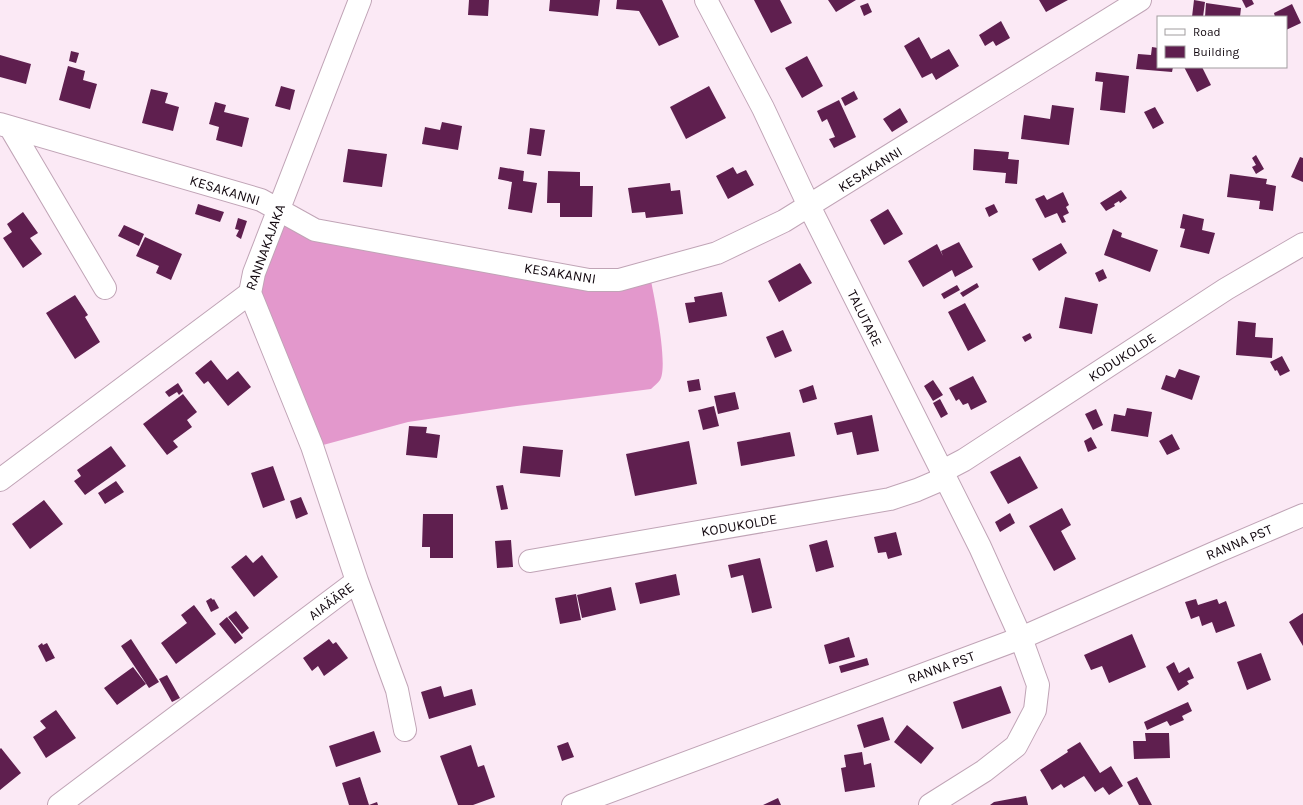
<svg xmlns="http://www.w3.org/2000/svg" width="1303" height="805" font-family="Karla,sans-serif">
  <rect width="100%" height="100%" fill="#fbe9f5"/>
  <path fill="#e398cc" d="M274,219L471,268L649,271C653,291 669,365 660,380C658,383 654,386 651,389L517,406L408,422L312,448L250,289Z"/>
  <path fill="#5f1f4f" d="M469,0H489L488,16L468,15Z
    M550,0H600L598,16L549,11Z
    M617,0H662L679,37L659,46L639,11L616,9Z
    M754,0H780L792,23L771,33Z
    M828,0H856L836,12Z
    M1039,0H1068L1046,12Z
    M1194,0L1205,2L1203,17H1192Z
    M1242,0H1252L1254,4L1246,8Z
    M868,3L872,12L864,16L860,6Z
    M1206,3L1241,8L1240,17H1205Z
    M1292,4L1301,23L1286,30V17H1275L1274,13Z
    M1001,21L1010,38L996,46L993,41L985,46L979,35Z
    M919,37L931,59L949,49L959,66L936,80L932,73L922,78L904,46Z
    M1152,47L1158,48V67H1173L1172,72L1136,69L1138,54L1151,55Z
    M71,51L79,53L76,63L69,61Z
    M0,55L31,64L26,84L0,77Z
    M807,56L823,86L802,98L785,68Z
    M68,66L85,71L83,80L97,84L90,109L59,100Z
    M1184,67H1202L1211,85L1197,92Z
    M1096,72L1129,76L1125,113L1100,110L1103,82L1095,81Z
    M281,86L295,90L290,110L275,106Z
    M709,86L726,118L686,139L670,107Z
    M151,89L168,93L165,103L179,107L173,131L142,123Z
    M854,91L858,99L845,106L841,98Z
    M839,100L856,137L834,148L829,139L835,137L827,119L822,122L817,111Z
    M215,102L226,105L224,112L249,118L242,147L216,140L219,127L209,124Z
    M1052,105L1074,108L1069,145L1021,139L1024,115L1050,119Z
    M1155,107L1164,123L1153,129L1144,112Z
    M900,108L908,122L892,132L883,119Z
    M442,122L462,126L458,150L422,144L425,127L440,130Z
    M530,128L545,130L541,156L527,154Z
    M348,149L387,154L382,187L343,182Z
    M974,149L1009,152L1008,159L1019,160L1017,184L1005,183L1006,173L973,170Z
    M1256,155L1264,169L1256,174L1252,167L1256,165L1252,158Z
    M1300,157L1303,158V182L1291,177Z
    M500,167L524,171L523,181L537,183L532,213L508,209L512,182L498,179Z
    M733,167L737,174L746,170L754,185L728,199L716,176Z
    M548,171L580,172V186H593L592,217H560V203H547Z
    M1230,174L1267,179L1266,184L1276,186L1273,211L1259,209L1260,201L1227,197Z
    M670,183L671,191L680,190L683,214L646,218L645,212L632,213L628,188Z
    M1121,190L1127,198L1120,203L1119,201L1114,204L1115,206L1106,211L1100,203Z
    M1063,192L1069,205L1066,207L1069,213L1063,216L1066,222L1062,223L1057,213L1045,218L1035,199L1044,195L1047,200Z
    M198,204L224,212L220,222L195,214Z
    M994,204L998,212L989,217L985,208Z
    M888,209L903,234L884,245L870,220Z
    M23,212L38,233L30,238L42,254L23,268L3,238L12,232L7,224Z
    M1183,214L1204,219L1202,230L1215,233L1209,254L1180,247L1185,229L1180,228Z
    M238,218L247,221L241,239L236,236L239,230L235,229Z
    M124,225L144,234L139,246L118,236Z
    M1113,229L1122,233L1121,237L1158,250L1150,272L1104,255Z
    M145,237L182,254L171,280L156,273L159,266L136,256Z
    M959,242L973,267L955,277L952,270L923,287L908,261L937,244L943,256L941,251Z
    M1061,243L1067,253L1039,271L1032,259Z
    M800,263L812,283L779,302L768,281Z
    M1103,269L1107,278L1099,282L1095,273Z
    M977,283L979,287L963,297L960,293Z
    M957,285L960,290L944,299L941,294Z
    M722,292L727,316L689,323L685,303L695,302L694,297Z
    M75,295L88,315L85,317L100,342L75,359L46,313Z
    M1065,297L1098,304L1092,334L1059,328Z
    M965,303L986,341L968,351L948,312Z
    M1238,321L1256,323L1255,337L1273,338L1272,358L1236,355Z
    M783,330L792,351L775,358L766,337Z
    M1030,333L1032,338L1025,342L1022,337Z
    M1282,356L1290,371L1280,376L1277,370L1275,371L1270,362Z
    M211,360L227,380L238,371L251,387L228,406L208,381L204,384L195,373Z
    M1179,369L1200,376L1192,400L1161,389L1166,375L1175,378Z
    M973,376L987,402L971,410L968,403L963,405L959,399L956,401L949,388Z
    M699,379L701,390L689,392L687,381Z
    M933,380L943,395L933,401L924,386Z
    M178,383L183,391L179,395L177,392L169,397L165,392Z
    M813,385L817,399L803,403L799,390Z
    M735,392L739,409L718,414L714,396Z
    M183,394L197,412L187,420L192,427L173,441L178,447L167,455L143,424Z
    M940,399L948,414L941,418L933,403Z
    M714,406L719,426L703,430L698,410Z
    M1127,408L1152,412L1148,437L1111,431L1114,414L1125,416Z
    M1096,409L1103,425L1093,430L1085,414Z
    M872,415L879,451L857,455L852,432L837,435L834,423Z
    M409,426L427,427L426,433L440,435L437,458L406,455Z
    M790,432L795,456L741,466L737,442Z
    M1172,434L1180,449L1167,455L1159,441Z
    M1091,437L1097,448L1088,452L1084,441Z
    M689,441L697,484L635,496L626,454Z
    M111,446L126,466L85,495L74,481L81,476L77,470Z
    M523,446L563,450L560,477L520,473Z
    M1020,456L1038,488L1008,504L990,472Z
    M273,466L285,500L263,508L251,473Z
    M116,481L124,492L105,504L98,493Z
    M503,485L508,509L501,510L496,486Z
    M301,497L308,514L296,519L290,501Z
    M44,500L63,524L30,549L12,524Z
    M1062,508L1071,525L1061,531L1076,559L1054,571L1029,526Z
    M1010,513L1015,523L1000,532L995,522Z
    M423,514H453V558H430V547H422Z
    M896,532L902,555L888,559L886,552L878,553L874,537Z
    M511,540L513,567L497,568L495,541Z
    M827,540L834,567L816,572L809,545Z
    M246,555L253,563L262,555L278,577L254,597L231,567Z
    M760,558L772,608L752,613L743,575L731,578L728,565Z
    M676,574L680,595L640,604L635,583Z
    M611,587L616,610L582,618L577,595Z
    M576,594L581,620L560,624L555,598Z
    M211,598L213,600L214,599L219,608L211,612L206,601Z
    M1196,599L1198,605L1217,599L1219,604L1226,601L1235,626L1216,633L1212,622L1202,626L1199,616L1191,619L1185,602Z
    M194,605L216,634L176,664L161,643L187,623L181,615Z
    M236,611L249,628L242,634L228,617Z
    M1303,613V646L1289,622Z
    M227,617L243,638L235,644L219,624Z
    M1132,634L1146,667L1109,683L1102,666L1091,670L1084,655Z
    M849,637L855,657L829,664L824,645Z
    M131,639L159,682L149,688L121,646Z
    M329,639L333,644L336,642L348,658L324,676L318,666L312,671L303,658Z
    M42,643L43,645L47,643L55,658L46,662L38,646Z
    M1261,653L1271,680L1247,690L1237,662Z
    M867,658L869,665L841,673L839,666Z
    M1174,662L1179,673L1189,667L1194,678L1187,681L1189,684L1178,691L1166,667Z
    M133,667L146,684L117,705L104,688Z
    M167,675L180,698L172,702L159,679Z
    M441,686L444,697L472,689L476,705L429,719L421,692Z
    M1001,686L1011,713L962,729L953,702Z
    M1188,702L1192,711L1182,716L1184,720L1170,726L1167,721L1147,730L1144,722Z
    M56,710L76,738L46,758L33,737L46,728L40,721Z
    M883,717L890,740L864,748L857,725Z
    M907,725L934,748L921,764L894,742Z
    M374,731L381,752L336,767L329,746Z
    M1145,733H1169L1170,758L1134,759L1133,741H1146Z
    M568,742L574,757L562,761L557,746Z
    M1080,742L1100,773L1111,766L1123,786L1109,795L1103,787L1095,792L1084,776L1064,788L1061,784L1052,790L1040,770L1068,752L1067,750Z
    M471,745L478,767L484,765L495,797L473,805H458L440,756Z
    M1,748L21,773L0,790V749Z
    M862,752L864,765L871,763L875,787L845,792L841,768L846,767L844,755Z
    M360,777L369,805L377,802L378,805H349L342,783Z
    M1137,777L1152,805H1139L1127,782Z
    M1026,796L1028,805H990L994,802Z
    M778,798L781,805H763Z"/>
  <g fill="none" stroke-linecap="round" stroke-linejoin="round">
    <g stroke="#c0a4b6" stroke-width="24">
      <path id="minor" d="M706,0L763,108L809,206L980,547L1021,638L1038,685L1035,710L1016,746L984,771L930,805
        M0,124L261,200L315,230L589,280H619L717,253L784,221L1140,0
        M10,127L105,288
        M941,472L964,460L1226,289L1303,244
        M0,480L250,293L254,273L360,0
        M530,561L890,499L917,490L945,478
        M357,581L397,690L405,730
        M59,805L357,581L312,446L250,293
        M573,805L1021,638L1214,553L1303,515"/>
    </g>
    <use href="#minor" stroke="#fff" stroke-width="22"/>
  </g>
  <g text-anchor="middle" stroke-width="4" stroke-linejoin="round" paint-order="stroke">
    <g font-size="14" fill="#130910" stroke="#fff">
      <text transform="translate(870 169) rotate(-32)" y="5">KESAKANNI</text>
      <text transform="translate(225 190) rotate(17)" y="5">KESAKANNI</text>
      <text transform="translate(265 247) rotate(-70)" y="5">RANNAKAJAKA</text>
      <text transform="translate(560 273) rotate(9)" y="5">KESAKANNI</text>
      <text transform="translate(865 318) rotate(64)" y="5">TALUTARE</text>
      <text transform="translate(1122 357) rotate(-33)" y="5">KODUKOLDE</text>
      <text transform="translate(739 525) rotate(-10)" y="5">KODUKOLDE</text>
      <text transform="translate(1239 542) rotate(-23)" y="5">RANNA PST</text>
      <text transform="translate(331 601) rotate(-37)" y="5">AIAÄÄRE</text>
      <text transform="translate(941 667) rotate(-20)" y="5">RANNA PST</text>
    </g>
  </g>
  <rect x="1157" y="16" width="130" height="52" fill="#ffffff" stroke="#a19d9f"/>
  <rect x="1165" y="29" width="20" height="6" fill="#ffffff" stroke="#a19d9f"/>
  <text x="1193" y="36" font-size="12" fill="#130910">Road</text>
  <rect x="1165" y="46" width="20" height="12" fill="#5f1f4f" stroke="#a19d9f"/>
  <text x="1193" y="56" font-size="12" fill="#130910">Building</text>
</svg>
